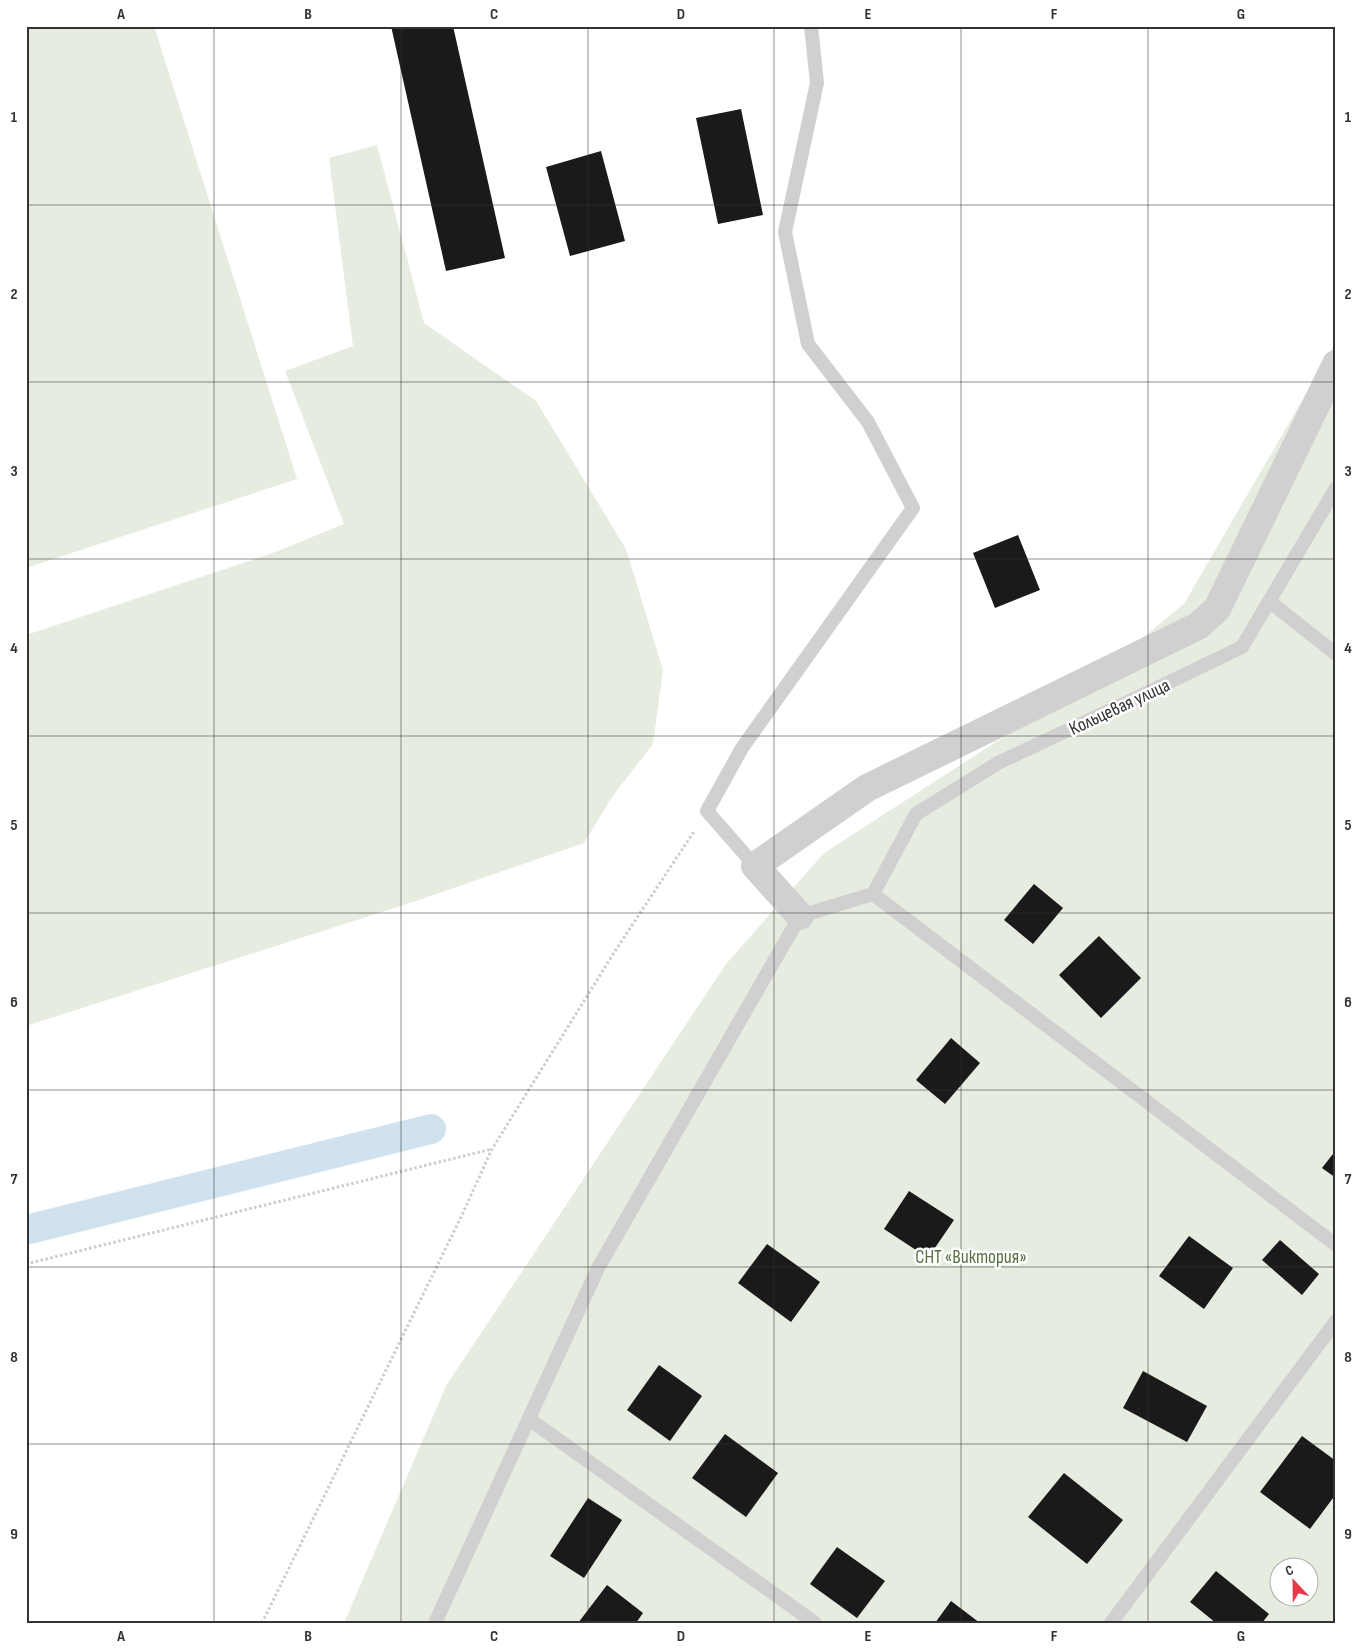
<svg xmlns="http://www.w3.org/2000/svg" width="1362" height="1649" font-family="'Sofia Sans Condensed',sans-serif">
  <rect width="100%" height="100%" fill="#fff"/>
  <path fill="#e6ecdf" fill-rule="evenodd" d="M26,26H154L297,479L26,568Z
    M377,145L424,323L536,401L626,549L663,670L653,744L612,797L584,843L416,901L26,1026V635L273,553L344,524L285,371L353,346L329,158Z
    M1336,342V1623H344L446,1386L726,964L824,853L1086,684L1184,604ZM1280,1566H1310V1596H1280Z"/>
  <g fill="none" stroke-linecap="round" stroke-linejoin="round">
    <path stroke="#cfe2ee" stroke-width="30" d="M26,1230L431,1129"/>
  </g>
  <path fill="#1a1a1a" d="M391,26H453L505,258L446,271Z
    M741,109L763,215L718,224L696,118Z
    M601,151L625,241L570,256L546,167Z
    M1018,535L1040,590L995,608L973,553Z
    M1034,884L1063,908L1033,944L1004,920Z
    M1099,936L1141,978L1101,1018L1059,975Z
    M951,1038L980,1063L945,1104L916,1080Z
    M1336,1150V1178L1322,1168Z
    M909,1191L954,1220L928,1258L884,1229Z
    M1189,1236L1233,1268L1204,1309L1159,1276Z
    M1280,1240L1319,1274L1302,1295L1262,1260Z
    M767,1244L820,1282L791,1322L738,1283Z
    M659,1365L702,1396L670,1441L627,1410Z
    M1143,1371L1207,1406L1187,1442L1123,1408Z
    M725,1434L778,1473L746,1517L692,1478Z
    M1302,1436L1336,1461V1494L1310,1529L1260,1492Z
    M1064,1473L1123,1520L1087,1564L1028,1517Z
    M588,1498L622,1520L584,1578L550,1556Z
    M837,1547L885,1581L857,1618L810,1584Z
    M1216,1571L1269,1614L1262,1623H1216L1190,1602Z
    M607,1585L643,1613L636,1623H578Z
    M951,1601L980,1623H935Z"/>
  <g fill="none" stroke-linecap="round" stroke-linejoin="round">
    <path stroke="#cdcdcd" stroke-width="3" stroke-dasharray="2.5 2.5" stroke-linecap="butt" d="M26,1264L492,1149
      M262,1623L462,1215L492,1149L617,948L695,830"/>
    <path stroke="#d0d0d0" stroke-width="14" d="M1269,601L1336,654
      M755,866L707,811L742,748L913,508L868,422L808,344L785,232L817,83L811,26
      M873,894L916,814L998,763L1153,690L1242,647L1336,488
      M529,1419L815,1623
      M435,1623L598,1268L800,916L873,894L1336,1245
      M1111,1623L1336,1321"/>
    <path stroke="#d0d0d0" stroke-width="28" d="M800,916L755,866L867,788L1198,626L1217,609L1336,364"/>
  </g>
  <path fill="none" stroke="#333" stroke-width="1" stroke-opacity="0.55" d="M214,26V1623M401,26V1623M588,26V1623M774,26V1623M961,26V1623M1148,26V1623M26,205H1336M26,382H1336M26,559H1336M26,736H1336M26,913H1336M26,1090H1336M26,1267H1336M26,1444H1336"/>
  <g text-anchor="middle" stroke-width="5" stroke-linejoin="round" paint-order="stroke">
    <g font-size="19" fill="#333" stroke="#fff">
      <text transform="translate(1119 706) rotate(-25)" y="7">Кольцевая улица</text>
    </g>
    <g font-size="19" fill="#56703f" stroke="#fff">
      <text x="971" y="1263">СНТ «Виктория»</text>
    </g>
  </g>
  <rect width="1362" height="1649" fill="none" stroke="#ffffff" stroke-width="55"/>
  <g transform="translate(1294 1582) rotate(338)"><circle r="24" fill="#ffffff" stroke="#adadad"/>
  <path d="M0-4L9 19L0 12L-9 19Z" fill="#e63946"/>
  <text y="-8" font-size="14" font-weight="bold" text-anchor="middle" fill="#333333">С</text>
  </g>
  <rect x="28" y="28" width="1306" height="1594" fill="none" stroke="#333" stroke-width="2"/>
  <g font-size="16" text-anchor="middle" font-weight="bold" fill="#333">
    <text x="121" y="19">A</text>
    <text x="308" y="19">B</text>
    <text x="494" y="19">C</text>
    <text x="681" y="19">D</text>
    <text x="868" y="19">E</text>
    <text x="1054" y="19">F</text>
    <text x="1241" y="19">G</text>
    <text x="14" y="122">1</text>
    <text x="1348" y="122">1</text>
    <text x="14" y="299">2</text>
    <text x="1348" y="299">2</text>
    <text x="14" y="476">3</text>
    <text x="1348" y="476">3</text>
    <text x="14" y="653">4</text>
    <text x="1348" y="653">4</text>
    <text x="14" y="830">5</text>
    <text x="1348" y="830">5</text>
    <text x="14" y="1007">6</text>
    <text x="1348" y="1007">6</text>
    <text x="14" y="1184">7</text>
    <text x="1348" y="1184">7</text>
    <text x="14" y="1362">8</text>
    <text x="1348" y="1362">8</text>
    <text x="14" y="1539">9</text>
    <text x="1348" y="1539">9</text>
    <text x="121" y="1641">A</text>
    <text x="308" y="1641">B</text>
    <text x="494" y="1641">C</text>
    <text x="681" y="1641">D</text>
    <text x="868" y="1641">E</text>
    <text x="1054" y="1641">F</text>
    <text x="1241" y="1641">G</text>
  </g>
</svg>
